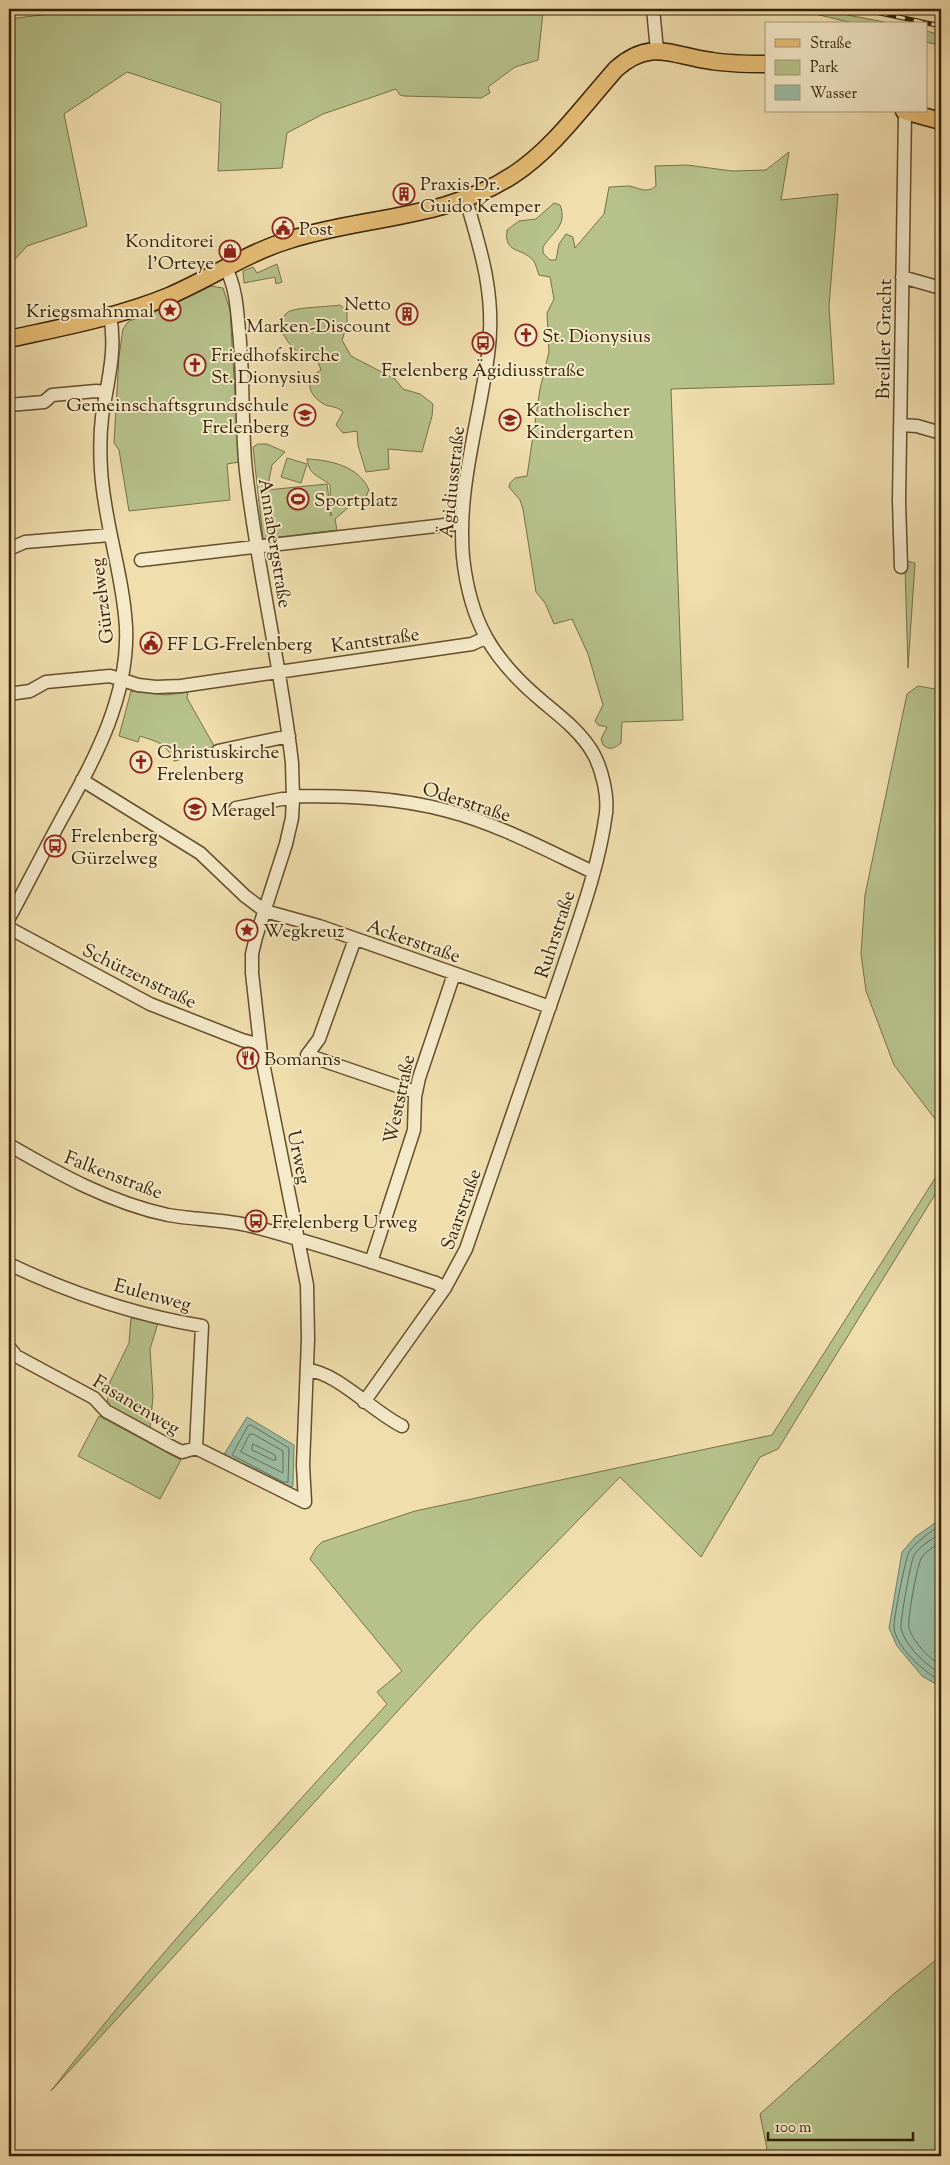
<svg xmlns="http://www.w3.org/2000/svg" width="950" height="2165" font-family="'Sorts Mill Goudy',serif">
  <rect width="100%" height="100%" fill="#f0dead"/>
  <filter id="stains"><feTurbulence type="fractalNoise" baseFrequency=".004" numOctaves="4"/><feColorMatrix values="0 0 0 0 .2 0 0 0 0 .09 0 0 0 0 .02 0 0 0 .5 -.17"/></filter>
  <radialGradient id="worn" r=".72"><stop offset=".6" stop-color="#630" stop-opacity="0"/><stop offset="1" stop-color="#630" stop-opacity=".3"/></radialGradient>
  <path fill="#b7c28b" stroke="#767046" d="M90,9H513L543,12L538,60L515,67L488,87L490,93L481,98L404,96L400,95L396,89L323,114L287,133L282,168L218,171L221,103L127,72L64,114L87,226L27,246L9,266V19Z
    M794,9H816L895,24H857Z
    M926,31L941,35V46L926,42Z
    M789,152L781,200L838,194L829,306L834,384L671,389L683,720L622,722L621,743C615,748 610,751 603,745L601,739L607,727L598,725L595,721L603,705L588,654L572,619L554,624L545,603L536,592L523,509L520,500L509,487L510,483L515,478L527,476L540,389L549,352L547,313L554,299L550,277L539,275C537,270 536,264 533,260C521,247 504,254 507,230L519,221L536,219L554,203L560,205C568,226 552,232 543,247V253L550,260H556L559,244L566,234L573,237L575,248L604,214L609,187C615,187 623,186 629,186C640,188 646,194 656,186L655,166L687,165L732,171L766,170Z
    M277,264L282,282L276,284L275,277L244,283L243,271L253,267L257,273Z
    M211,286L223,288L230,310L239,462L227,464L230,500L129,511L119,450L114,443L119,356L123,329L129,321L157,311Z
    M340,305L347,311V325L342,340L351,356L395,379L403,389L420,394L433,404L432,416L422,452L388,449L389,469L366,472L358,445L357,431L343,433L336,425L343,412C336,405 329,408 322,403C307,393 305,379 321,370L317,360H305L288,342L278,325C281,321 284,315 288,312C296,307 329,307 340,305Z
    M258,444H267L285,452L272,465L267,490L327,484L331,516L330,485C319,475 309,476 307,459C330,460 359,466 369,490L366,497L350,506L335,519L337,530L263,539L253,447Z
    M287,458L307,464L301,483L281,477Z
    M906,561L915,563L908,668L905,568Z
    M918,686L941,690V1127L894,1065L866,991L861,954L865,895L907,694Z
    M131,691L166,695L188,692L187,698L217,751L174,761C166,743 158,742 140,736L138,742L119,736Z
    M941,1169V1185L778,1449L760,1457L701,1557L620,1477L477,1624L51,2091C155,1956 272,1831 387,1704L377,1692L402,1671L310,1559L316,1548L322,1542L415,1511L772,1435Z
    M131,1318L158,1323L150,1349L153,1396L150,1429L107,1405L110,1382L129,1343Z
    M99,1416L181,1460L160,1499L78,1456Z
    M941,1956V2156H758L767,2149L760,2114L896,1992Z"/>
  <path fill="#9bbda5" stroke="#727e63" d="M247,1417L294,1445L293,1486L289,1487L223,1456Z
    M941,1519V1687L922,1676L897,1646L889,1628L902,1552L915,1537Z"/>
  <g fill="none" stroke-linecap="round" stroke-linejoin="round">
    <path stroke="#686e53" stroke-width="1" d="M251,1425L289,1448L288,1482H283L232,1455L248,1426Z
      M250,1434H253L283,1451V1473L241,1452Z
      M253,1444L275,1455L276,1460H273L252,1450Z
      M941,1525C929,1533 918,1540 909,1552C906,1556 893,1621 894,1628C897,1649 924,1671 941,1682
      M941,1533C931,1540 921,1545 914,1555C911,1560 900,1622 901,1628C905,1646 926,1665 941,1674
      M941,1542C934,1547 925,1551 921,1559C917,1566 907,1620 909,1628C913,1642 929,1658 941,1666"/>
    <g stroke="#634f2c" stroke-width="15">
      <path id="minor" d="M653,9L657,50
        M902,277L941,288
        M9,405L44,402L52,395L96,391L106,392
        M900,425L917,426L941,433
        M9,549L25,542L110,535
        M141,560L462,523
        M901,567L899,501L905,112
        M9,694L30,691L46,682L110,676L138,685L156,687L181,686L472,644L485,638
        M218,751L289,736
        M82,780L200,853L245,896L265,911L319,926L550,1007
        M293,796C346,796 397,797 448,811C498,824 546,850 593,872
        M236,808L282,799H293
        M9,918C27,885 44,851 62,818C95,758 129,697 126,627C123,573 104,523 101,470C100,453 100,434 102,417C107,384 117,350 110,316
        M9,928L150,1004L242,1040L253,1043H260
        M355,939L319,1039L307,1055L415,1092
        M9,1145C59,1174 111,1203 168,1215C195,1220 224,1219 251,1226C313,1242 375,1263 436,1283L445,1288
        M371,1262L414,1130L415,1097L419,1078L454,974
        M9,1264C70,1293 135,1315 202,1326L196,1448
        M9,1347L16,1356L94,1398L106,1411L170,1446L182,1452L196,1448L305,1502L303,1465L308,1339L307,1285L261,1053L252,973V954L256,937L286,844L292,818L293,799L292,763C281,665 257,569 246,471C241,425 244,377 239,331C237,309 236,288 226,268
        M307,1370C337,1372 373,1412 402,1426
        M364,1402L445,1288L466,1249C498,1157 530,1064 562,971C579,920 599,867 606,813C608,795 602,769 593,753C580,731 561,717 542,701C492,659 470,622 463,557C457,489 479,422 488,355C496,299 482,253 466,200"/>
    </g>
    <g stroke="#341f01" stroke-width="19">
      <path id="major" d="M904,111L941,121
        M9,339C63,327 118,317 169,296C209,279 245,254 286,241C361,216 445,220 513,175C553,149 584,105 616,69C651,38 672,56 712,61C730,64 748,64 766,64"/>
    </g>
    <use href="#minor" stroke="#f5eaca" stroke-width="12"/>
    <use href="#major" stroke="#e8bf76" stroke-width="16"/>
    <g stroke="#341f01" stroke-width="5">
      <path id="rail" d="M861,9L941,26"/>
    </g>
    <use href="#rail" stroke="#f5eaca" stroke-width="3" stroke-dasharray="9" stroke-linecap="butt"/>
  </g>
  <defs>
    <g id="building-ring" transform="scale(1.125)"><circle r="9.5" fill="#f5eaca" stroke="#8f2418" stroke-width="1.5"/><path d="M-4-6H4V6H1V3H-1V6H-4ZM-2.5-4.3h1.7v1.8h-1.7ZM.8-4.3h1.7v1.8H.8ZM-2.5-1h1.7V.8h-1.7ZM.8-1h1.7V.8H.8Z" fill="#8f2418"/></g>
    <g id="civic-ring" transform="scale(1.125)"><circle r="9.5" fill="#f5eaca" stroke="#8f2418" stroke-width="1.5"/><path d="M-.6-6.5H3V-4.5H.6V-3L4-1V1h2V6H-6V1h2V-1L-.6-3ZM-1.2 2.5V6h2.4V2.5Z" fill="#8f2418"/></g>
    <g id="shop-ring" transform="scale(1.125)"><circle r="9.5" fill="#f5eaca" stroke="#8f2418" stroke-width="1.5"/><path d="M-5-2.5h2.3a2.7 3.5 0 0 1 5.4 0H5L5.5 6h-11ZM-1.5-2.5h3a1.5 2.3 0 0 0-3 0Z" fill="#8f2418"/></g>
    <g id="sight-ring" transform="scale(1.125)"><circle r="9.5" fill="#f5eaca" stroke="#8f2418" stroke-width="1.5"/><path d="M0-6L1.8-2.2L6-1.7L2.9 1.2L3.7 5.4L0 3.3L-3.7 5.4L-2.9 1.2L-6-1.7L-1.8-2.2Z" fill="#8f2418"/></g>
    <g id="church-ring" transform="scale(1.125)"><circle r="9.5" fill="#f5eaca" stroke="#8f2418" stroke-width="1.5"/><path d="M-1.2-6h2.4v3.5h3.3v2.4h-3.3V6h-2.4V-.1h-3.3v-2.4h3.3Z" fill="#8f2418"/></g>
    <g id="bus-ring" transform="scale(1.125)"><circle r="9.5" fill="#f5eaca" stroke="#8f2418" stroke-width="1.5"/><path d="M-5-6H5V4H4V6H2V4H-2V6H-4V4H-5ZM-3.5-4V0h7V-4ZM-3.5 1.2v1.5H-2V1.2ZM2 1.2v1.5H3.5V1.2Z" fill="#8f2418"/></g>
    <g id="school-ring" transform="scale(1.125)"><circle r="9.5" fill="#f5eaca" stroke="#8f2418" stroke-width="1.5"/><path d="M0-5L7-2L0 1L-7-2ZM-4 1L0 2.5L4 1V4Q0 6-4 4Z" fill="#8f2418"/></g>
    <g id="stadium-ring" transform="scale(1.125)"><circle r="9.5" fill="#f5eaca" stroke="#8f2418" stroke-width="1.5"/><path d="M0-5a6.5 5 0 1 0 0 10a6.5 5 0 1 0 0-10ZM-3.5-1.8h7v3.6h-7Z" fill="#8f2418"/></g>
    <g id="restaurant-ring" transform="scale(1.125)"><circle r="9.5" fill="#f5eaca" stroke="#8f2418" stroke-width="1.5"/><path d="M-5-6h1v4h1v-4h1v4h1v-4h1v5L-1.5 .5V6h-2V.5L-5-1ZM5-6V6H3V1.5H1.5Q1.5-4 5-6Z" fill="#8f2418"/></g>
  </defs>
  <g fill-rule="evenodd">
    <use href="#building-ring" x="404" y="194"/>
    <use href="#civic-ring" x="283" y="228"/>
    <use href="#shop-ring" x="230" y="251"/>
    <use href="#sight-ring" x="170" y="310"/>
    <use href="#building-ring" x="407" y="314"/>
    <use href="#church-ring" x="526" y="335"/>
    <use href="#bus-ring" x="483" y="343"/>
    <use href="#church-ring" x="195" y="365"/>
    <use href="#school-ring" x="305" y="415"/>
    <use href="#school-ring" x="510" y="420"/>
    <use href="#stadium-ring" x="298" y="499"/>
    <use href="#civic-ring" x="151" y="643"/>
    <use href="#church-ring" x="141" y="762"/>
    <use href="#school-ring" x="195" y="809"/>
    <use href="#bus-ring" x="55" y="846"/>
    <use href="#sight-ring" x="247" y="930"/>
    <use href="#restaurant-ring" x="248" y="1058"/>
    <use href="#bus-ring" x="256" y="1221"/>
  </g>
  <g text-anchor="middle" stroke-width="4" stroke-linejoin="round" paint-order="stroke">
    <g font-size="19" fill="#341f01" stroke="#f5eaca" text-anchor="start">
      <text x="420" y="190">Praxis Dr.<tspan x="420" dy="22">Guido Kemper</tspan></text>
      <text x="299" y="235">Post</text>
      <text x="214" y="247" text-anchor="end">Konditorei<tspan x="214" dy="22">l'Orteye</tspan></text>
      <text x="391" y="310" text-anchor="end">Netto<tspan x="391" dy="22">Marken-Discount</tspan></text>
      <text x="154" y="317" text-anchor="end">Kriegsmahnmal</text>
      <text x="542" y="342">St. Dionysius</text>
      <text x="211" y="361">Friedhofskirche<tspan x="211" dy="22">St. Dionysius</tspan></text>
      <text x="483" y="376" text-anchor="middle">Frelenberg Ägidiusstraße</text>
      <text x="289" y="411" text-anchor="end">Gemeinschaftsgrundschule<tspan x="289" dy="22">Frelenberg</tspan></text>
      <text x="526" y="416">Katholischer<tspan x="526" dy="22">Kindergarten</tspan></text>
      <text x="314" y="506">Sportplatz</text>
      <text x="167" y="650">FF LG-Frelenberg</text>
      <text x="157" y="758">Christuskirche<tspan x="157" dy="22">Frelenberg</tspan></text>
      <text x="211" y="816">Meragel</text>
      <text x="71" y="842">Frelenberg<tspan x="71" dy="22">Gürzelweg</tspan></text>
      <text x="263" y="937">Wegkreuz</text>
      <text x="264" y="1065">Bomanns</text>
      <text x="272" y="1228">Frelenberg Urweg</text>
    </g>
    <g font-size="19" fill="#341f01" stroke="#f5eaca">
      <text transform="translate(883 339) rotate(-89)" y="7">Breiller Gracht</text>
      <text transform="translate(451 482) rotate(-84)" y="7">Ägidiusstraße</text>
      <text transform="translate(276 543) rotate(81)" y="7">Annabergstraße</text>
      <text transform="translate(101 601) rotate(-97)" y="7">Gürzelweg</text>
      <text transform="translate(375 639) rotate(-8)" y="7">Kantstraße</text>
      <text transform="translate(467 801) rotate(18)" y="7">Oderstraße</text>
      <text transform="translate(554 934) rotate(-72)" y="7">Ruhrstraße</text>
      <text transform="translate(414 940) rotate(19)" y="7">Ackerstraße</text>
      <text transform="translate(140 975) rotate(26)" y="7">Schützenstraße</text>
      <text transform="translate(398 1099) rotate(-78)" y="7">Weststraße</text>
      <text transform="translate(300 1157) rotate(78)" y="7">Urweg</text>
      <text transform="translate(114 1174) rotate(21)" y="7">Falkenstraße</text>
      <text transform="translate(460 1209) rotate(-70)" y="7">Saarstraße</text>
      <text transform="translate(153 1294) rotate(15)" y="7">Eulenweg</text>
      <text transform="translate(137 1404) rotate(31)" y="7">Fasanenweg</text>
    </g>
  </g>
  <rect width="950" height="2165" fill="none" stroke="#f0dead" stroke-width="30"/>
  <rect x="10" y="10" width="930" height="2145" fill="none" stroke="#341f01" stroke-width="2.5"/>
  <rect x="15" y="15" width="920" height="2135" fill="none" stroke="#341f01"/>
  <rect x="765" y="22" width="162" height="90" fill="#f5eaca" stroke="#a8997a"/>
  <rect x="775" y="39" width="25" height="8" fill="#e8bf76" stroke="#a8997a"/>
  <text x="810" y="48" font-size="15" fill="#341f01">Straße</text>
  <rect x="775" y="60" width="25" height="15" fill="#b7c28b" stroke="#a8997a"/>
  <text x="810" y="72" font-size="15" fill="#341f01">Park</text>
  <rect x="775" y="85" width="25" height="15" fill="#9bbda5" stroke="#a8997a"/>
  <text x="810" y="98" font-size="15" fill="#341f01">Wasser</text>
  <path d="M768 2132v8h145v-8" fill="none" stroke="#341f01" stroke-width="2.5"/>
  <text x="775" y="2132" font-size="15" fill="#341f01" stroke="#f5eaca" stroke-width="4" paint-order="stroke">100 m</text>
  <rect width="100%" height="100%" filter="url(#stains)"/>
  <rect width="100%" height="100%" fill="url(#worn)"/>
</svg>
